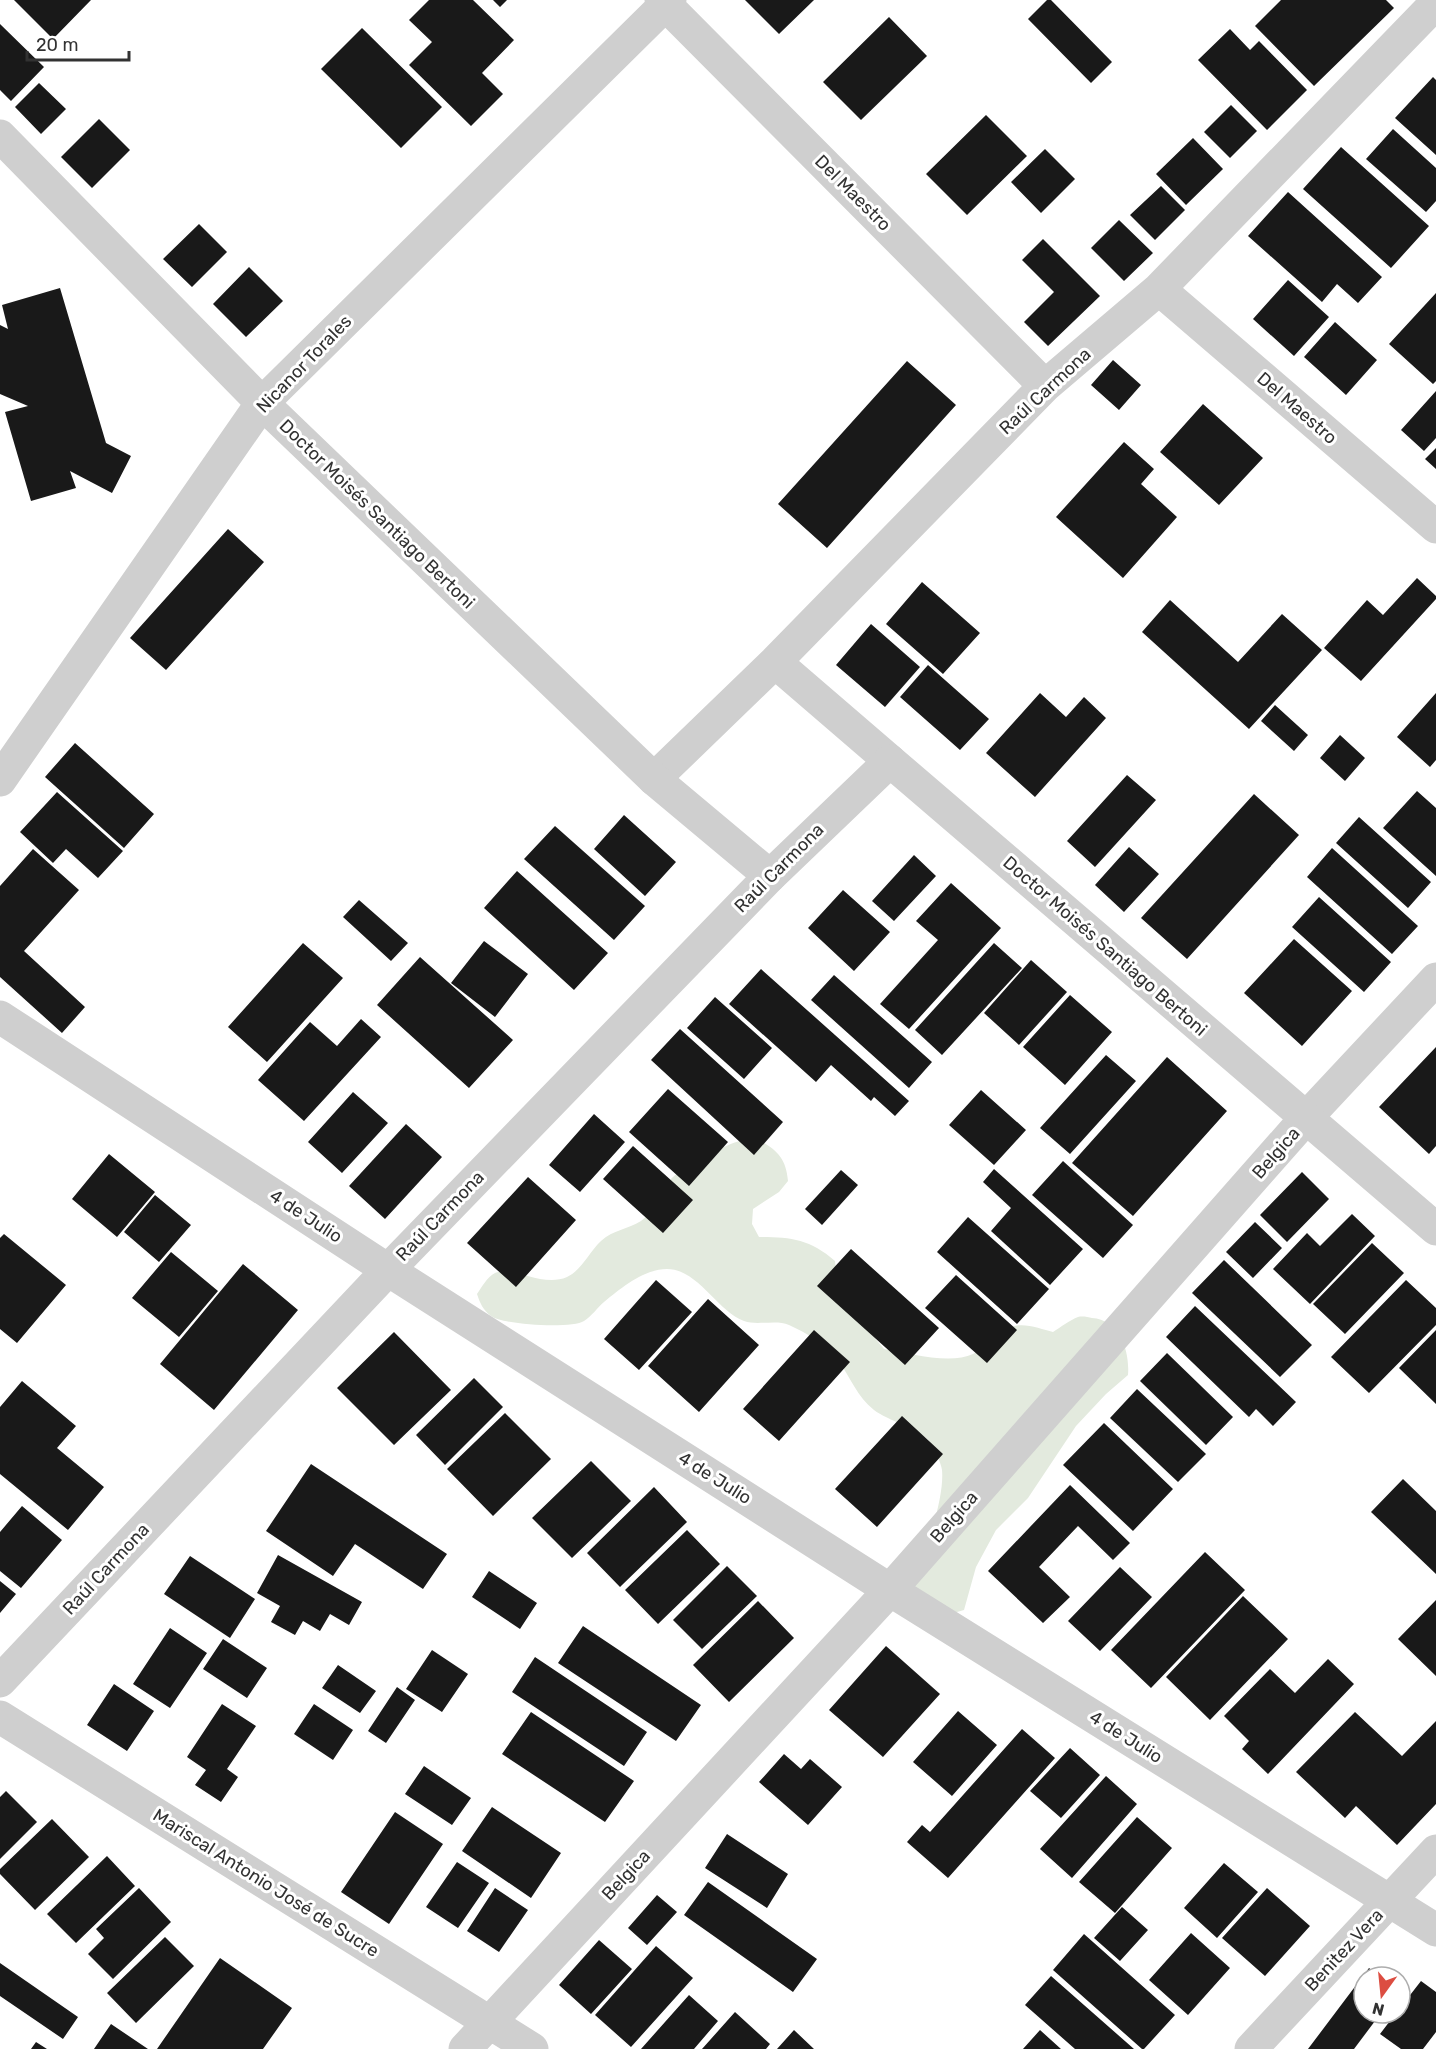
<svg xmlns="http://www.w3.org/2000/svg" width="1436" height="2049" font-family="Rubik,sans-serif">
  <rect width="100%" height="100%" fill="#fff"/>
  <path fill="#e3eade" d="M755,1138C776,1149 786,1157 788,1181L779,1192L753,1209L752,1224L759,1237C790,1237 810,1239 835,1261C839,1300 860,1320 884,1349C908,1353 950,1365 973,1354C986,1348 997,1331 1011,1327C1024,1322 1041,1329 1053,1332C1061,1327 1070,1320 1078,1317C1082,1316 1088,1317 1092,1318C1120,1320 1130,1351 1128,1375L1106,1394L1076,1426L1028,1498L996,1530L976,1567L964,1610L950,1614L912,1593C921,1562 945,1502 942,1470C941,1463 934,1448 929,1441C921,1430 887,1420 874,1410C857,1397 850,1376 837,1359C824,1344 807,1333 789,1325C776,1319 758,1326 744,1321C717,1311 698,1269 667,1269C644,1269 621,1288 604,1302C597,1308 592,1316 584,1321C572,1329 503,1325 491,1316C483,1310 480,1303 477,1294C482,1287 487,1277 495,1273C512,1265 542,1288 567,1277C582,1270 589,1252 601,1241C613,1230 628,1229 641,1221C651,1213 659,1204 664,1193C667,1188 669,1180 673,1177C678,1172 687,1168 693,1165C713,1153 731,1140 755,1138Z"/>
  <path fill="#191919" d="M14,0H91L53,39Z
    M429,0H473L514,40L482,73L503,94L471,126L409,65L432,42L409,20Z
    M493,0H507L500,7Z
    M745,0H814L779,34Z
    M1047,0H1051L1112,62L1091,83L1028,19Z
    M1281,0H1386L1394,8L1314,86L1255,26Z
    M889,17L927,56L861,120L823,82Z
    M0,24L44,67L11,101L0,90Z
    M362,28L442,107L401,148L321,69Z
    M1230,29L1250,50L1259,41L1307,90L1267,130L1198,60Z
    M1433,77L1436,80V155L1395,118Z
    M39,83L66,109L41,134L15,107Z
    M1231,105L1257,131L1230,158L1204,132Z
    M986,115L1027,156L967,215L926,174Z
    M99,119L130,150L92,188L61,157Z
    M1393,129L1436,168V201L1426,212L1366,159Z
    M1193,138L1223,169L1186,205L1156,174Z
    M1341,147L1429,226L1391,268L1303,189Z
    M1045,149L1075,179L1041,213L1011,182Z
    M1161,186L1185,210L1155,240L1130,215Z
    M1288,192L1382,277L1358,303L1337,284L1322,302L1248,236Z
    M1119,220L1153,253L1124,281L1091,248Z
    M199,224L227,252L192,287L163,259Z
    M1043,239L1100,296L1048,346L1024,322L1054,292L1022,260Z
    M249,267L283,301L246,337L213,304Z
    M1288,280L1329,317L1294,356L1253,319Z
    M60,288L106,443L131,456L112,493L70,471L76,488L31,501L5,412L28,406L0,394V325L8,329L2,305Z
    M1436,293V381L1433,384L1389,344Z
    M1335,322L1377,360L1346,395L1304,357Z
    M1113,360L1141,385L1119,410L1091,385Z
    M907,361L956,405L827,548L778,504Z
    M1436,391V438L1424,451L1401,430Z
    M1203,404L1263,458L1219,505L1160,452Z
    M1124,442L1154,469L1141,484L1177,517L1123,578L1056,517Z
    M1436,448V469L1425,459Z
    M228,529L264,562L166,670L130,638Z
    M1417,578L1436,596V599L1361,681L1324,648L1367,600L1383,615Z
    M922,582L980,633L943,674L886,624Z
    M1170,600L1238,662L1282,614L1322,650L1249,729L1142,632Z
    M871,624L920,667L885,707L836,665Z
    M928,665L989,719L960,750L900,697Z
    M1040,693L1066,717L1084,697L1106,718L1035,797L986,753Z
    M1436,693V760L1430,767L1397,737Z
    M1275,705L1308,735L1294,751L1261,721Z
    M1340,735L1365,758L1345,781L1320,758Z
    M75,743L154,814L124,848L45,777Z
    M1127,775L1156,800L1095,867L1067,841Z
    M1417,791L1436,808V876L1383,828Z
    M57,792L123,851L98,878L66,849L53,863L20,832Z
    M1254,794L1299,835L1187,959L1141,918Z
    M624,815L676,862L645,896L594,849Z
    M1359,817L1431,882L1408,908L1336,843Z
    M555,826L645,906L614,940L524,859Z
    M1129,847L1159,874L1124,912L1095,885Z
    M1332,848L1418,926L1392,954L1307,877Z
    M33,849L79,890L24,951L85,1007L62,1033L0,977V886Z
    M914,855L936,876L894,921L872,901Z
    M517,871L608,953L574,990L484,908Z
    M951,883L1001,928L909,1029L880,1004L938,940L916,921Z
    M843,890L890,932L854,971L808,928Z
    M1319,897L1391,962L1364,992L1292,927Z
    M359,900L408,943L391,961L343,917Z
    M1294,939L1352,991L1302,1046L1244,993Z
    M484,941L528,974L495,1017L451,983Z
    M303,943L343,978L267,1062L228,1027Z
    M994,943L1022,968L942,1055L915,1030Z
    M420,957L513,1040L469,1088L377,1005Z
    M1031,960L1067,992L1019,1045L984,1013Z
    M761,969L909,1101L895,1116L874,1097L871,1101L831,1065L816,1082L729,1004Z
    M834,975L932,1062L909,1088L811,1000Z
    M1070,995L1112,1032L1065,1085L1023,1047Z
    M715,997L772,1048L744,1079L687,1028Z
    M361,1019L381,1037L304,1121L258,1080L310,1022L337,1046Z
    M680,1029L783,1122L754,1155L651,1060Z
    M1436,1047V1146L1429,1154L1379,1107Z
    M1106,1055L1136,1081L1070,1154L1040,1128Z
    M1167,1057L1227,1111L1133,1216L1072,1163Z
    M668,1089L728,1142L689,1186L629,1132Z
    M981,1090L1026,1130L994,1165L949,1125Z
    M353,1092L388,1123L342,1173L308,1142Z
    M594,1114L625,1142L580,1192L549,1165Z
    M406,1124L442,1157L385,1219L349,1186Z
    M633,1146L693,1200L663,1233L603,1179Z
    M109,1154L155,1192L117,1237L72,1199Z
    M1063,1161L1133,1225L1103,1258L1032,1195Z
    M994,1169L1083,1249L1050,1285L991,1231L1011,1208L983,1182Z
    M841,1170L858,1185L822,1225L805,1209Z
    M1302,1172L1329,1199L1287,1242L1260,1215Z
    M528,1177L576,1220L516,1287L467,1243Z
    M155,1195L191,1225L159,1262L124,1232Z
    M1352,1214L1375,1236L1310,1304L1273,1269L1307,1233L1320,1246Z
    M968,1217L1049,1289L1017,1324L937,1252Z
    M1255,1222L1282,1248L1253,1278L1226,1252Z
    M4,1234L66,1285L17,1343L0,1329V1238Z
    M1372,1243L1404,1273L1345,1334L1313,1304Z
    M851,1249L939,1328L905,1365L817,1286Z
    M171,1252L218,1291L179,1337L132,1298Z
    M1224,1260L1312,1345L1280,1377L1192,1293Z
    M243,1264L298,1310L214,1410L160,1364Z
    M956,1275L1017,1330L987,1363L925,1308Z
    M656,1280L692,1312L639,1370L604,1339Z
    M1406,1280L1436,1308V1325L1369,1393L1331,1357Z
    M708,1299L759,1345L699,1412L648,1366Z
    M1195,1306L1296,1402L1273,1426L1256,1409L1249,1417L1166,1337Z
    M814,1330L850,1362L779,1441L743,1409Z
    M1436,1330V1404L1399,1368Z
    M394,1332L451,1390L394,1445L337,1388Z
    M1167,1353L1233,1417L1206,1445L1140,1381Z
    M474,1378L503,1407L445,1465L416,1435Z
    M22,1381L76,1426L57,1448L104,1487L68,1530L0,1474V1407Z
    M1137,1389L1206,1454L1178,1482L1110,1418Z
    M505,1413L551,1459L493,1516L447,1469Z
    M902,1416L943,1454L877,1527L835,1489Z
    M1104,1423L1173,1489L1133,1531L1063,1465Z
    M591,1461L631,1501L572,1558L532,1518Z
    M311,1464L447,1554L423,1589L355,1544L333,1576L266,1531Z
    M1403,1479L1436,1511V1574L1371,1512Z
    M1070,1485L1130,1543L1113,1560L1078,1526L1039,1567L1070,1597L1043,1623L988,1571Z
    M654,1487L687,1522L620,1587L587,1553Z
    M22,1506L62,1540L21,1588L0,1571V1532Z
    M687,1530L720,1564L658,1624L625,1590Z
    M1205,1552L1245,1590L1151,1688L1111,1650Z
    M278,1555L362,1602L349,1625L330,1614L320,1631L303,1621L295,1635L271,1622L280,1606L257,1593Z
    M190,1556L255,1599L230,1638L164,1594Z
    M727,1566L757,1596L702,1649L673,1620Z
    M1120,1567L1152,1597L1100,1651L1068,1621Z
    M489,1571L537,1603L520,1629L472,1597Z
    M0,1581L16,1594L0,1613Z
    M1243,1596L1288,1639L1210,1720L1166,1677Z
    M1436,1600V1676L1398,1639Z
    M758,1601L794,1638L729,1702L693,1665Z
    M583,1626L701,1705L676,1741L558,1663Z
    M170,1628L207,1653L170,1708L133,1684Z
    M223,1639L267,1668L247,1698L203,1669Z
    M886,1646L940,1694L883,1757L829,1710Z
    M432,1650L468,1674L442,1712L406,1689Z
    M535,1657L647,1732L624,1766L512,1692Z
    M1328,1659L1354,1684L1268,1774L1242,1749L1249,1741L1224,1716L1270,1669L1295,1693Z
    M338,1665L376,1691L360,1713L322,1688Z
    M114,1684L154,1711L127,1751L87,1725Z
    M397,1687L415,1700L386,1743L368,1731Z
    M222,1704L256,1726L227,1769L238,1777L221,1802L195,1785L206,1770L187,1757Z
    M314,1704L353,1730L333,1760L294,1734Z
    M958,1711L997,1745L952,1796L913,1762Z
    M531,1712L634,1781L605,1822L502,1754Z
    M1355,1712L1402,1756L1436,1721V1804L1397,1845L1356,1806L1345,1818L1296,1772Z
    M1022,1729L1055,1758L948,1878L907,1842L922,1825L930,1832Z
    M1070,1748L1100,1775L1061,1818L1030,1791Z
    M784,1754L801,1769L810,1759L842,1787L808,1825L759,1782Z
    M424,1766L471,1798L452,1825L405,1794Z
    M1106,1776L1137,1804L1072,1878L1040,1849Z
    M6,1791L37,1822L0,1859V1797Z
    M492,1807L561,1853L531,1898L462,1851Z
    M395,1812L443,1844L389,1924L341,1892Z
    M1137,1817L1172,1848L1115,1913L1079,1882Z
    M52,1819L89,1857L35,1910L0,1874V1869Z
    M727,1834L788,1874L767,1908L705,1868Z
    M107,1856L135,1886L76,1943L47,1914Z
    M457,1862L489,1883L458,1928L426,1907Z
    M1224,1863L1258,1892L1217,1938L1184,1908Z
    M708,1882L817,1959L793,1992L684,1915Z
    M139,1888L171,1922L113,1979L88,1954L104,1938L96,1929Z
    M495,1888L528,1910L499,1952L467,1931Z
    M1267,1888L1310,1926L1265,1976L1222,1938Z
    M657,1895L677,1912L647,1945L628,1928Z
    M1122,1907L1148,1930L1120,1961L1094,1938Z
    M1191,1933L1230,1968L1188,2015L1149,1980Z
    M1084,1934L1175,2015L1144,2049H1142L1053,1970Z
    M165,1937L194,1966L136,2023L107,1993Z
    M599,1940L632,1969L591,2014L559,1985Z
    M656,1946L693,1978L631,2047L595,2015Z
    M220,1958L292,2008L263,2049H157Z
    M0,1963L78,2017L63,2039L0,1996Z
    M1369,1968L1380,1977H1364V2013H1381L1354,2049H1308Z
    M1051,1976L1134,2049H1075L1025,2005Z
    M1421,1981L1436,1992V2032L1423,2049H1401L1380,2034L1396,2013H1400V2008Z
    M689,1995L718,2021L694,2049H641Z
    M735,2012L770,2044L766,2049H702Z
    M111,2024L148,2049H94Z
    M794,2030L814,2049H777Z
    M1040,2030L1061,2049H1023Z
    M36,2042L47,2049H31Z"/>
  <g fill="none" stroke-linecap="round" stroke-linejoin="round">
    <path stroke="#cfcfcf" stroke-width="33" d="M661,0L1045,386
      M1159,289L1436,527
      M775,662L890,761
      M654,779L775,662L1045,386L1159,289L1436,3
      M0,780L262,403L670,0
      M0,1017L388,1270L890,1590L1436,1930
      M0,1681L388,1270L770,876
      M0,1717L532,2049
      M465,2049L890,1590L1306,1118L1436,979
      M1251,2049L1436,1851"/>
    <path stroke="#cfcfcf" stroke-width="33" d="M0,136L262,403L654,779L770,876L890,761L1436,1229"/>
  </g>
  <g text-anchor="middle" stroke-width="6" stroke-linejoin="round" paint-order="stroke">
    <g font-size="18" fill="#323232" stroke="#fff">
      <text transform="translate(853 193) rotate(45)" y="6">Del Maestro</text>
      <text transform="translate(304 364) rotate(-46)" y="6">Nicanor Torales</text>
      <text transform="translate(1045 391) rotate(-43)" y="6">Raúl Carmona</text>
      <text transform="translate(1297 408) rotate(41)" y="6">Del Maestro</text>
      <text transform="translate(377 514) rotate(44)" y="6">Doctor Moisés Santiago Bertoni</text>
      <text transform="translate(779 868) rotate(-45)" y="6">Raúl Carmona</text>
      <text transform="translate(1105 946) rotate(41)" y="6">Doctor Moisés Santiago Bertoni</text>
      <text transform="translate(1276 1153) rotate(-49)" y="6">Belgica</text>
      <text transform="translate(306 1216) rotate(33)" y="6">4 de Julio</text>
      <text transform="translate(440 1216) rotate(-46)" y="6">Raúl Carmona</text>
      <text transform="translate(715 1478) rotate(32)" y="6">4 de Julio</text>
      <text transform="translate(954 1517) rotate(-49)" y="6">Belgica</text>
      <text transform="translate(106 1569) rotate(-47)" y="6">Raúl Carmona</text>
      <text transform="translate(1126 1737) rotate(32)" y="6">4 de Julio</text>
      <text transform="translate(626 1875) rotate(-47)" y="6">Belgica</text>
      <text transform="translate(266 1883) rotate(32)" y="6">Mariscal Antonio José de Sucre</text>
      <text transform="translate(1344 1950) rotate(-47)" y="6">Benitez Vera</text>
    </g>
  </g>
  <g transform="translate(1382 1995) rotate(195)"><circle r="28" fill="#ffffff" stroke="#adadad" stroke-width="1.5"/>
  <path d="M0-4.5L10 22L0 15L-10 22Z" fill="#dc4d41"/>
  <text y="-9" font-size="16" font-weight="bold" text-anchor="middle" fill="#323232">N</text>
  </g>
  <path d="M27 51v9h102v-9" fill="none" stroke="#323232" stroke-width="3"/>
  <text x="36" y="51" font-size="18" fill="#323232" stroke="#ffffff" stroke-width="4.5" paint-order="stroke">20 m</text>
</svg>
